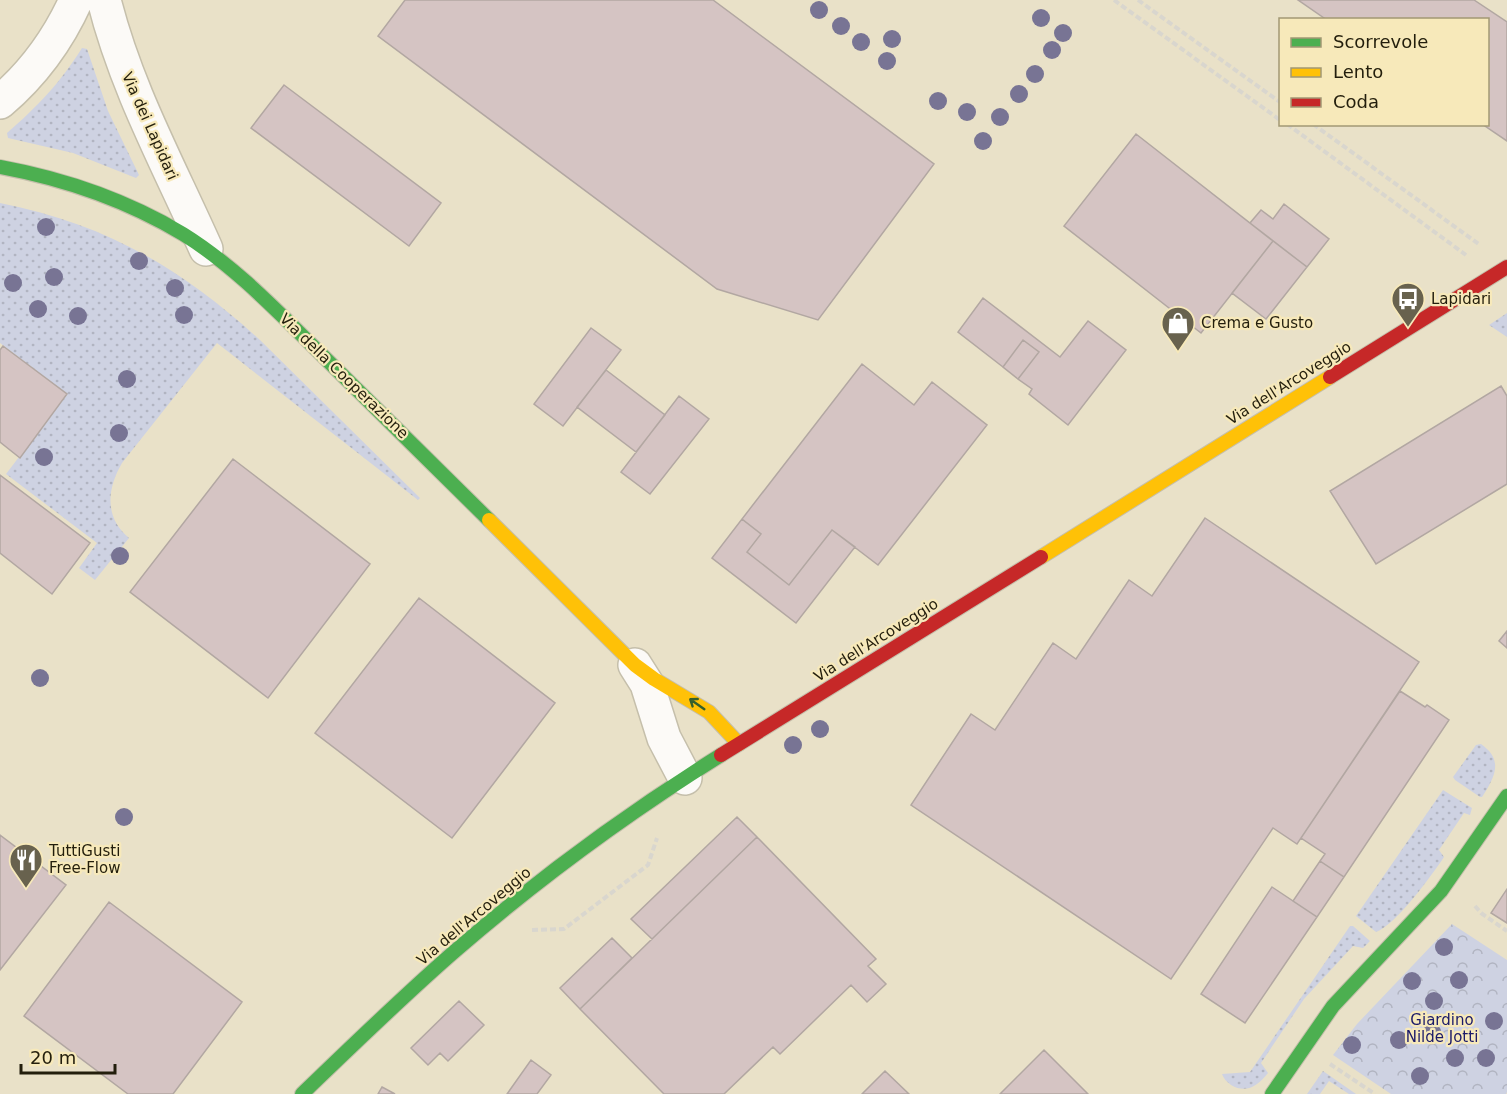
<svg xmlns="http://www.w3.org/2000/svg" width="1507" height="1094" font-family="'DejaVu Sans',sans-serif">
  <defs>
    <pattern id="grass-dots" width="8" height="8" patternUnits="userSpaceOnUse" patternTransform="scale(1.5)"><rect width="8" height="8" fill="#ced2e2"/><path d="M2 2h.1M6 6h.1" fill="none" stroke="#b1b4c1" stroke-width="1.8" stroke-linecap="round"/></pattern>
    <pattern id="park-crowns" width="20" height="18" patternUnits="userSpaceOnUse" patternTransform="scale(1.5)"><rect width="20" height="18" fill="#ced2e2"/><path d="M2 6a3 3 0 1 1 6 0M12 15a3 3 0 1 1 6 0" fill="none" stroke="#b1b4c1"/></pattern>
  </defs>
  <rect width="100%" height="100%" fill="#e9e1c8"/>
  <path fill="url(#grass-dots)" d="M82,48L87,49L108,111L139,175L136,178L73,153L8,138L7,133C38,106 60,83 82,48Z
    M0,203C106,224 181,268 260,340L420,498L418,500L217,343L122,463C107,489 104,517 129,538L95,580L79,568L97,543L6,474L67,394L0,343Z
    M1507,313V337L1489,325Z
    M1481,744C1504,760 1495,777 1482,797H1480L1455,780L1453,777L1476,745Z
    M1443,790L1472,808L1470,815L1464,813L1439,850L1444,857C1431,876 1396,925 1376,932L1356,916Z
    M1350,926H1353L1370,941L1363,948L1353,946L1304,999L1261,1063L1268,1073C1258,1086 1246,1094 1231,1085C1226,1081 1224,1079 1222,1074L1250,1072Z
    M1323,1071L1356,1094H1349L1329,1081L1320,1094H1307Z"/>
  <path fill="url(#park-crowns)" d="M1452,924L1507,960V1092L1506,1094H1391L1333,1055L1357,1024Z"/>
  <path fill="#d5c4c3" stroke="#b2a7a2" stroke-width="1.5" d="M405,0H713L934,164L818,320L717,289L378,36Z
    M1298,0H1474L1507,22V141L1482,124H1488V20H1327Z
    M284,85L441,203L409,246L251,128Z
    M1136,134L1273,241L1201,333L1064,226Z
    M1284,204L1329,239L1307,267L1250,223L1261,210L1273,219Z
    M1273,241L1307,267L1266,319L1232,293Z
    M983,298L1060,357L1088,321L1126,350L1068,425L1029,394L1032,389L1018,379L1039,352L1023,340L1003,367L958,332Z
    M591,328L621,350L563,426L534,404Z
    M1023,340L1039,352L1018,379L1003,367Z
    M3,346L67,394L20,458L0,442V350Z
    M862,364L914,405L932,382L987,425L878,565L832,530L789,585L747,552L761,534L742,519Z
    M606,370L665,415L636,452L577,407Z
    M1501,386L1507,396V484L1376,564L1330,491Z
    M679,396L709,419L650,494L621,472Z
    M233,459L370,564L268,698L130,592Z
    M0,475L90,543L52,594L0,553Z
    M1205,518L1419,662L1297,844L1273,828L1171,979L911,805L971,714L995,730L1053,643L1076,659L1129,580L1152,596Z
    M742,519L761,534L747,552L789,585L832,530L855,547L796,623L712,558Z
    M419,598L555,703L452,838L315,733Z
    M1507,631V648L1499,641Z
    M1400,691L1425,707L1427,705L1449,720L1344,877L1320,861L1325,854L1301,838Z
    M737,817L757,837L652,939L631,919Z
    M0,835L66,885L0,970Z
    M757,837L876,959L868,966L886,984L867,1002L851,985L780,1054L773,1047L724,1094H664L580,1009Z
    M1320,861L1344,877L1317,917L1293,901Z
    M1272,887L1317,917L1245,1023L1201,994Z
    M1507,889V923L1491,913Z
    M109,902L242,1002L173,1094H128L24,1016Z
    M612,938L632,958L580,1009L560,988Z
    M459,1001L484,1025L448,1061L440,1053L428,1065L411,1048Z
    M1044,1050L1088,1094H1000Z
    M531,1060L551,1075L537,1094H507Z
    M885,1071L909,1094H862Z
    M382,1087L395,1094H378Z"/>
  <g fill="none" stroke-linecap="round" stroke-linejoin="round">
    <g stroke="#c5bfab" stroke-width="36">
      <path id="street" d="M104,0C126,88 169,166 206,249
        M0,102C33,74 58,40 76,0
        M635,665L647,684L664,738L685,778"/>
    </g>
    <g stroke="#c5bfab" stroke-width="16">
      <path id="fast" d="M0,167C65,179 126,200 183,234C236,267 279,313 324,357C379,411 434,466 489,520
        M302,1094C352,1046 402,997 455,951C538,879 628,813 721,755
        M1272,1094L1333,1006L1441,891L1507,796"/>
    </g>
    <g stroke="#c5bfab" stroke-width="16">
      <path id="slow" d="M489,520L635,665L654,679L709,712L739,744
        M1041,557L1330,377"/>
    </g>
    <g stroke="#c5bfab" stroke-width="16">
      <path id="jam" d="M1330,377L1507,267
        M721,755L1041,557"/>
    </g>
    <path stroke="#d9d6ce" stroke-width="4" stroke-dasharray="6 3" stroke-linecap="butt" d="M1114,0L1280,120
      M1138,0L1280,102
      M1287,124L1466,255
      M1313,124L1480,245
      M1475,906L1481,913L1507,931
      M532,930L564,929L648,865L657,838
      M1330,1064L1375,1094"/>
    <use href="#street" stroke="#fcfaf7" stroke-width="33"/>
    <use href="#fast" stroke="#4caf50" stroke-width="14"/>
    <use href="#slow" stroke="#ffc107" stroke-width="14"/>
    <use href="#jam" stroke="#c62828" stroke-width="14"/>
  </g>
  <g fill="#787494">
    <circle cx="819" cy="10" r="9"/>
    <circle cx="1041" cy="18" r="9"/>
    <circle cx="841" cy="26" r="9"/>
    <circle cx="1063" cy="33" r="9"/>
    <circle cx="892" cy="39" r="9"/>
    <circle cx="861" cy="42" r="9"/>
    <circle cx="1052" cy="50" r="9"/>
    <circle cx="887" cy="61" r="9"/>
    <circle cx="1035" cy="74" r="9"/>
    <circle cx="1019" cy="94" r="9"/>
    <circle cx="938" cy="101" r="9"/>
    <circle cx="967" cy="112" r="9"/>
    <circle cx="1000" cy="117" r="9"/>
    <circle cx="983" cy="141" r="9"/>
    <circle cx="46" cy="227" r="9"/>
    <circle cx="139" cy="261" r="9"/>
    <circle cx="54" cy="277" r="9"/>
    <circle cx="13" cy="283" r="9"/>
    <circle cx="175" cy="288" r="9"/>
    <circle cx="38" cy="309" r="9"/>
    <circle cx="184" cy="315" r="9"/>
    <circle cx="78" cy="316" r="9"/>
    <circle cx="127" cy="379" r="9"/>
    <circle cx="119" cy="433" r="9"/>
    <circle cx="44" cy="457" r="9"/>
    <circle cx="120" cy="556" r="9"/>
    <circle cx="40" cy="678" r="9"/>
    <circle cx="820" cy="729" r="9"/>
    <circle cx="793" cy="745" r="9"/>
    <circle cx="124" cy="817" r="9"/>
    <circle cx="1444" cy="947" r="9"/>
    <circle cx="1459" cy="980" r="9"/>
    <circle cx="1412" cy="981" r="9"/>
    <circle cx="1434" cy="1001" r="9"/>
    <circle cx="1494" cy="1021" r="9"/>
    <circle cx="1432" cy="1032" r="9"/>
    <circle cx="1399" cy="1040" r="9"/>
    <circle cx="1352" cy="1045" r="9"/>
    <circle cx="1455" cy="1058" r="9"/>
    <circle cx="1486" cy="1058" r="9"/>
    <circle cx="1420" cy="1076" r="9"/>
  </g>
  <defs><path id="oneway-shaft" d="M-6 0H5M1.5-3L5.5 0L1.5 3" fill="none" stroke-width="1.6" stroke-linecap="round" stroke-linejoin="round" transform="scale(1.5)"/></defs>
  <use stroke="#355f2b" href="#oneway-shaft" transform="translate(697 704) rotate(-145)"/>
  <defs>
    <g id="bus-pin" transform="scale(1.725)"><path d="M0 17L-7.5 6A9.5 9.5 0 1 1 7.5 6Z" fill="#68624e" stroke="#f7e9ba"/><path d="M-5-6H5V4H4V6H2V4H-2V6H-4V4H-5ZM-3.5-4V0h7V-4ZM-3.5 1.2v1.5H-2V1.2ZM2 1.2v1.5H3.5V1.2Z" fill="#fff"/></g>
    <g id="shop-pin" transform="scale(1.725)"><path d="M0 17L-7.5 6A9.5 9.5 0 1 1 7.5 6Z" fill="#68624e" stroke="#f7e9ba"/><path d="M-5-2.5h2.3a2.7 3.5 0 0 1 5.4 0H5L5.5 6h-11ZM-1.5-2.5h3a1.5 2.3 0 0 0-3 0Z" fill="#fff"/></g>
    <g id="restaurant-pin" transform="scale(1.725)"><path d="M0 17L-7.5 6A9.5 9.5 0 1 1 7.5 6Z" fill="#68624e" stroke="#f7e9ba"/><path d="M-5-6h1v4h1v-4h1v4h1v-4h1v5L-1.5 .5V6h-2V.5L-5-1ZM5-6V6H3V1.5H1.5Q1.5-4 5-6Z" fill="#fff"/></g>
  </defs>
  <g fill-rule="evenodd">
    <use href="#bus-pin" x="1408" y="299"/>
    <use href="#shop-pin" x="1178" y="323"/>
    <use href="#restaurant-pin" x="26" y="860"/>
  </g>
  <g text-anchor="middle" stroke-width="4.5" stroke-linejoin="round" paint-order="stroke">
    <g font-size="15" fill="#231e0c" stroke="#f7e9ba">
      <text transform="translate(150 126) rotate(66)" y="5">Via dei Lapidari</text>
      <text transform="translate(344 376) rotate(44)" y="5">Via della Cooperazione</text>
      <text transform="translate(1289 383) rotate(-32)" y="5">Via dell'Arcoveggio</text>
      <text transform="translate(876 640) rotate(-32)" y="5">Via dell'Arcoveggio</text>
      <text transform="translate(474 916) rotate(-40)" y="5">Via dell'Arcoveggio</text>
    </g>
    <g font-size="15" fill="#231e0c" stroke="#f7e9ba" text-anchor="start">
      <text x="1431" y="304">Lapidari</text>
      <text x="1201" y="328">Crema e Gusto</text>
      <text x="49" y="856">TuttiGusti<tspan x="49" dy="17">Free-Flow</tspan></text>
    </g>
    <g font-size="15" fill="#1b1a69" stroke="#f7e9ba">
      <text x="1442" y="1025">Giardino<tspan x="1442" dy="17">Nilde Jotti</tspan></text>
    </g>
  </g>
  <rect x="1279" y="18" width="210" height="108" fill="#f7e9ba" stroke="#a29874" stroke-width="1.5"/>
  <rect x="1291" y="38" width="30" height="9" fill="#4caf50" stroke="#a29874" stroke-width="1.5"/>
  <text x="1333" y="48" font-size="18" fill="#231e0c">Scorrevole</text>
  <rect x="1291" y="68" width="30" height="9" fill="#ffc107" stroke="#a29874" stroke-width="1.5"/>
  <text x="1333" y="78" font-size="18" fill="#231e0c">Lento</text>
  <rect x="1291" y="98" width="30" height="9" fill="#c62828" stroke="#a29874" stroke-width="1.5"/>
  <text x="1333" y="108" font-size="18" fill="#231e0c">Coda</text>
  <path d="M21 1064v9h94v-9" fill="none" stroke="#231e0c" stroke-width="3"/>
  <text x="30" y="1064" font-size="18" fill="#231e0c" stroke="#f7e9ba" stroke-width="4.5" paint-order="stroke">20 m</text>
</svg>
